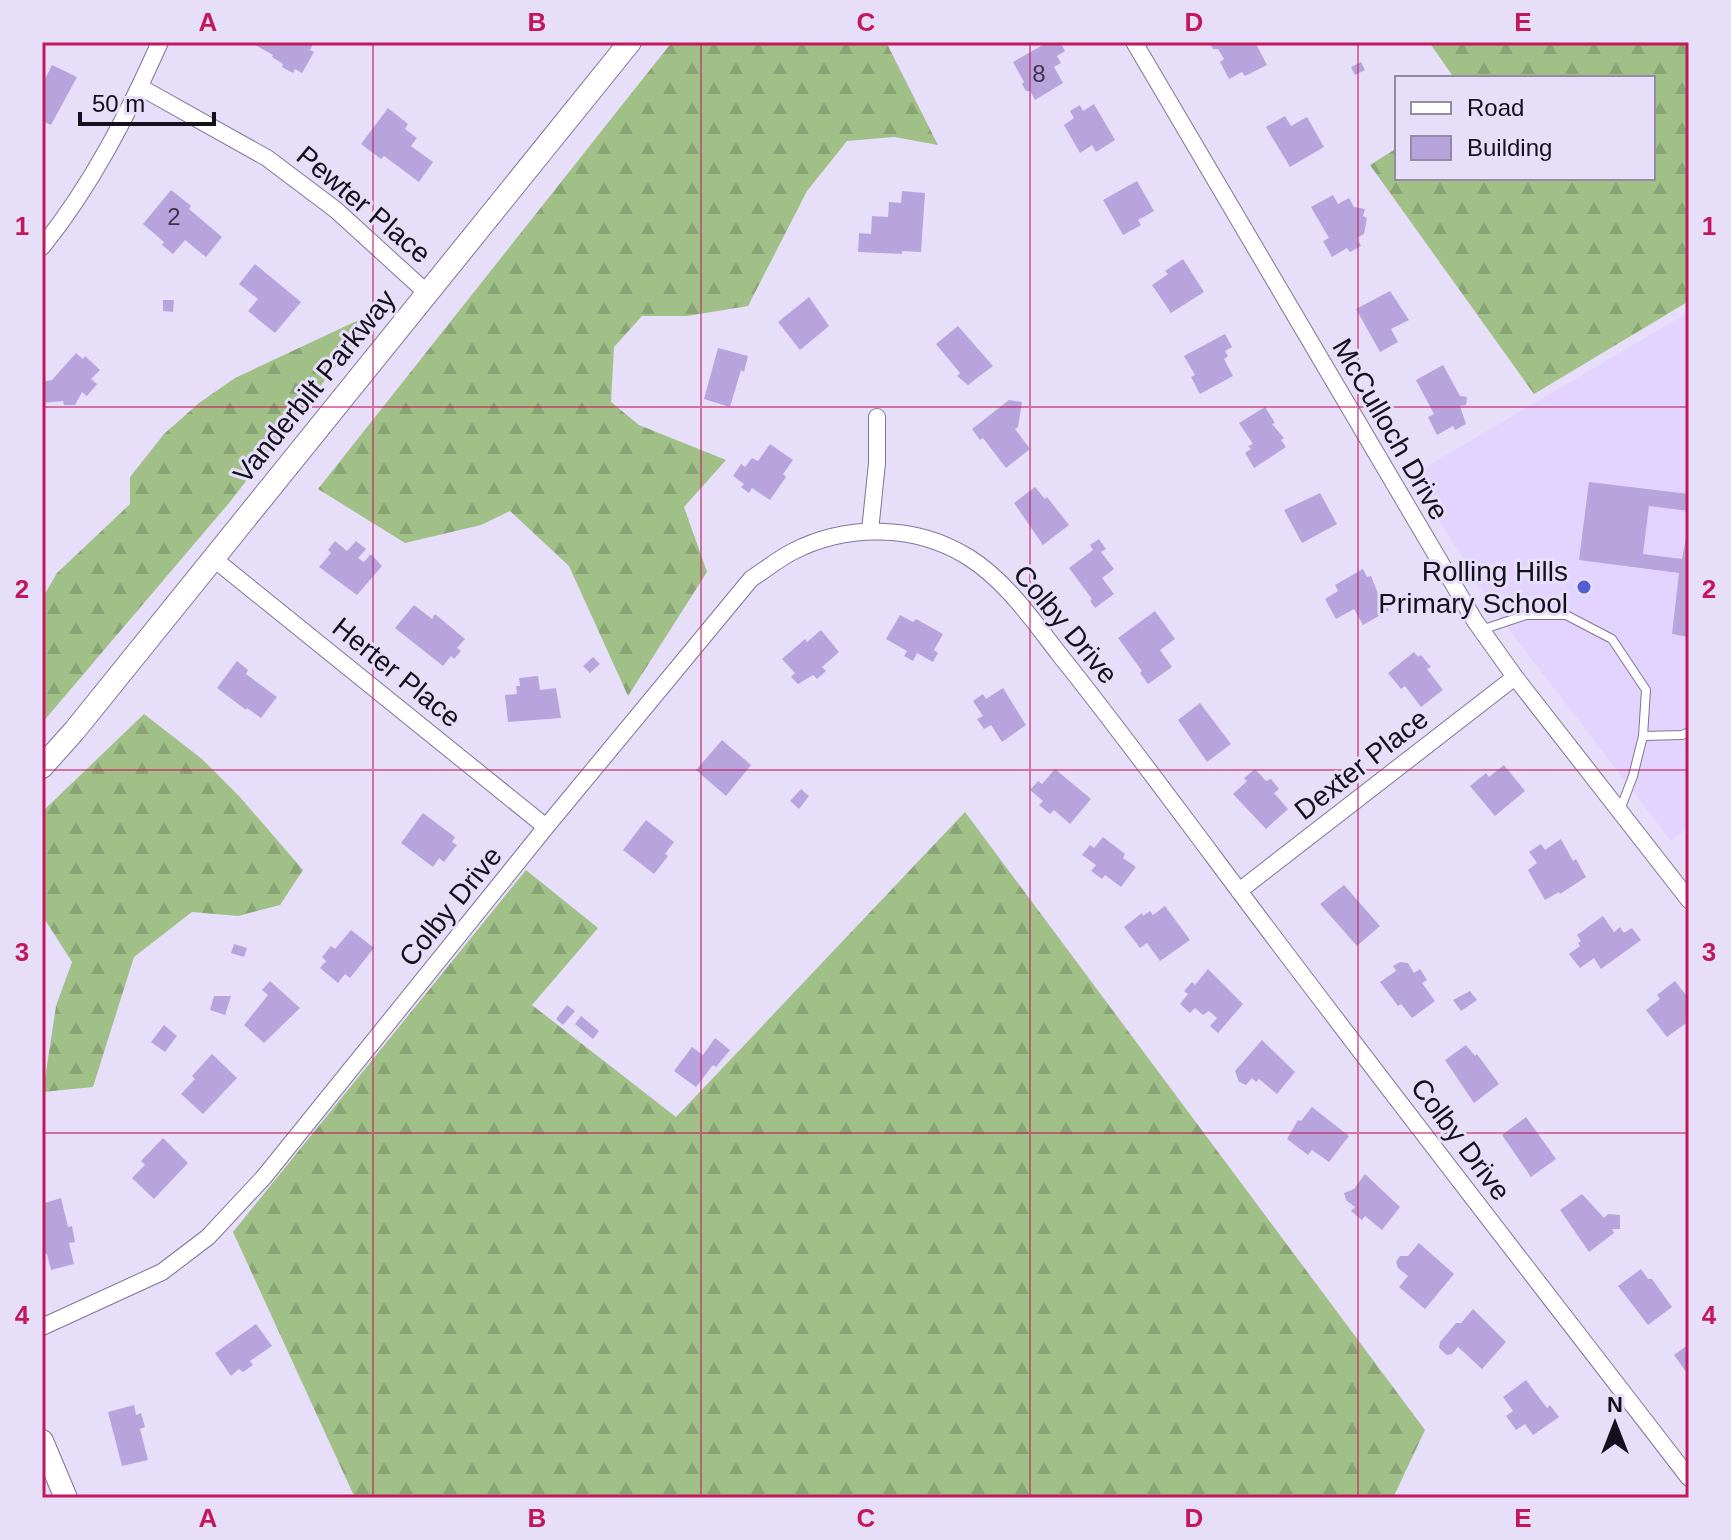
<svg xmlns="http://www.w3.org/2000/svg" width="1731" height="1540" font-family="Arial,sans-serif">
  <defs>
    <pattern id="forest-firs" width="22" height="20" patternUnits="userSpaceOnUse" patternTransform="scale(2)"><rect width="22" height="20" fill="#a0c088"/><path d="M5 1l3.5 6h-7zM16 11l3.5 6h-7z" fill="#89a475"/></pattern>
  </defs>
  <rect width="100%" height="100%" fill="#e7defa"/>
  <path fill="#e2d4ff" d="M1689,312V827L1671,841L1494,610L1412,475Z"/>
  <path fill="url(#forest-firs)" d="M672,42H886L938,145L894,137L847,141L807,191L748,306L687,316H642L614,347L611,402L639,425L726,460L684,507L707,572L628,696L569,566L510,511L481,525L405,543L318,489Z
    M1429,42H1689V301L1534,394L1370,165L1397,148V178H1653V78H1454Z
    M380,310L229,503L42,723V589L46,592L57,573L130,504V477L164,434L199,403L235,378Z
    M144,714L202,759L239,796L303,870L280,905L238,916L192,912L134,957L93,1087L43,1092L56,1006L72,962L42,915V812Z
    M965,812L1425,1430L1393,1498H355L233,1232L526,870L598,928L532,1005L676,1117Z"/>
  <path fill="#b8a4dd" d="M250,42H314L310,50L314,52L302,73L295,69L293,73L282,67L283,64L272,57L273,55Z
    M1048,42H1060L1065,51L1057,56L1061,63L1054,67L1063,83L1035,100L1030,91H1026L1022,84L1024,82L1013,62Z
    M1214,42H1255L1267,65L1245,76L1242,72L1229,79L1220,62L1224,59L1218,49H1213L1211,45Z
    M1361,62L1365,70L1355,75L1351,67Z
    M52,65L77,77L51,125L42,121V85Z
    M1094,104L1115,140L1096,152L1092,145L1080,153L1064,125L1074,118L1070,111L1080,105L1083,111Z
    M388,108L408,124L405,129L417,138L411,146L433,162L419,182L384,156L381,159L361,144Z
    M1285,116L1291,126L1307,117L1324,147L1290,167L1266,127Z
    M1137,181L1154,211L1138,220L1141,225L1123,235L1103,200Z
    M171,190L191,206L189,209L222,237L206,257L185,240L173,254L162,245L164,242L143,224Z
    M902,191L925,193L921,252L902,251V254L858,252L859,233L871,234L872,216L888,217L889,202L901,203Z
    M1333,195L1338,204L1349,198L1354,207L1365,209L1363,216L1367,218L1364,234L1357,238L1361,246L1350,252L1347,248L1332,257L1323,241L1329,238L1311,207Z
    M1183,259L1204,292L1171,313L1152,285L1168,274L1165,271Z
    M255,264L301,302L275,333L248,311L258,299L239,284Z
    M1390,291L1409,320L1391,329L1398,342L1380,352L1356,309Z
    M809,297L829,326L800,350L778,322Z
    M163,300H174L173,312L163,311Z
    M958,326L993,366L968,385L957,376L960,373L936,344Z
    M1225,334L1232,347L1225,351L1228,356L1224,359L1233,376L1200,394L1191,377L1195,375L1184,356Z
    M718,348L748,356L744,372L741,370L730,407L704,399Z
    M76,353L83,359L85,356L100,370L91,379L97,384L87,396L82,392L75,405H64L63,401L42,403V382L52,380Z
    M1443,365L1460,396L1467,397L1466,405L1460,406L1466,424L1455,430L1453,426L1437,435L1428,417L1434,414L1416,380Z
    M1009,400L1022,402L1018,427L1015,429L1030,449L1006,468L983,438L980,440L972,429Z
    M1265,407L1275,423L1272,424L1284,438L1281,440L1286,447L1254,468L1245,453L1251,449L1248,446L1253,444L1239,423Z
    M770,444L793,460L783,474L786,477L770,500L752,488L749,493L741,487L744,484L733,476L741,464L745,467L752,458L758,461Z
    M1589,482L1689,494V511L1649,506L1643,554L1682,559L1689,522V637L1672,634L1679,573L1579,560Z
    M1035,487L1045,499L1047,497L1069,525L1043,545L1014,503Z
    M1320,493L1337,524L1302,543L1284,510Z
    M1099,539L1106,549L1101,552L1114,569L1102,578L1114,594L1095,608L1090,601L1092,599L1069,568L1093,550L1090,545Z
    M335,541L347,551L356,541L366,549L358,558L364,562L371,554L382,566L357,595L319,567L331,553L328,550Z
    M1363,569L1367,577L1371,576L1379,596L1389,610L1363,625L1354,609L1336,619L1325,599L1338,591L1335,585Z
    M414,605L432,619L435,614L465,639L457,648L461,651L454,659L451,656L443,666L395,628Z
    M1155,611L1175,639L1160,650L1172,667L1148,684L1140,673L1142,671L1118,638Z
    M900,615L913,622L916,619L943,634L934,650L938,653L933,662L917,653L913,661L904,656L907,651L886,639Z
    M821,630L839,652L822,667L826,671L817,679L813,675L798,684L791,677L795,673L782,659L805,639L807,642Z
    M1414,652L1418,657L1421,655L1431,667L1427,669L1443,690L1421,707L1405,686L1401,689L1388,673Z
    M593,657L600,664L590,673L583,666Z
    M237,661L248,670L246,674L277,697L261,718L247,708L246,710L217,688Z
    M538,676L540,690L556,688L561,718L508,722L505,695L517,694L516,686H520L519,678Z
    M1003,688L1026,725L1002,742L991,725L984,729L977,719L983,716L973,701L983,694L986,699Z
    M1200,703L1231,744L1207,762L1178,720Z
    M722,740L751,765L726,796L696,770Z
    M1504,765L1525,791L1495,816L1470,786L1486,773L1489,777Z
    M1055,769L1091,799L1070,824L1054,810L1050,814L1039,805L1043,801L1030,790L1038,781L1042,784Z
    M1255,769L1266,781L1271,779L1279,789L1274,793L1288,809L1266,829L1233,794L1247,781L1244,778Z
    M801,789L809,796L799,809L790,801Z
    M423,813L455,837L452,842L457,845L444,862L439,858L433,867L401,843Z
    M646,820L674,842L665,854L668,856L654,874L623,850Z
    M1103,837L1125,854L1123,858L1136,867L1121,887L1105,875L1102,879L1091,871L1096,865L1082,855L1090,845L1094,848Z
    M1561,839L1573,861L1576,859L1586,877L1560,894L1559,892L1545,900L1528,870L1537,863L1529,852L1541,844L1545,850Z
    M1344,885L1380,926L1357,946L1320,904Z
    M1165,906L1190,940L1160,961L1147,943L1140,948L1124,927L1142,913L1143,916L1150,911L1153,915Z
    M1603,916L1614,932L1620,927L1624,933L1632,928L1641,940L1601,969L1594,958L1580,968L1569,954L1580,946L1578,943L1581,941L1577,935Z
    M351,930L374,948L350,978L345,974L338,983L320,968L326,961L322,957L331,946L335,949Z
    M234,944L247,948L244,957L231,953Z
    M1400,962L1408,963L1414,973L1420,969L1427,980L1422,983L1435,1001L1412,1018L1401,1004L1398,1006L1380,982L1396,971L1393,966Z
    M1208,969L1243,1004L1218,1033L1210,1026L1217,1018L1209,1011L1203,1015L1195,1008L1190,1013L1180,1004L1188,994L1184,991L1192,982L1195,985Z
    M270,981L300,1008L264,1043L244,1025L268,995L262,990Z
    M1675,981L1689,999V1021L1667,1037L1646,1010L1660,999L1657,995Z
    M1470,991L1477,1000L1461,1011L1453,1000Z
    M214,996H231L225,1015L210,1010Z
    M567,1005L575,1011L563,1025L556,1019Z
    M581,1016L599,1031L593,1039L575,1024Z
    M164,1025L177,1036L165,1052L151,1042Z
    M715,1038L730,1050L716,1067L713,1065L696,1087L674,1071L692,1047L703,1055Z
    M1262,1040L1295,1072L1277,1094L1259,1079L1256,1082L1252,1078L1246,1085L1239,1082L1235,1071Z
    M1466,1045L1475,1056L1477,1054L1499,1084L1474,1103L1445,1060Z
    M212,1054L237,1078L203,1114L181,1094L195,1079L192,1076Z
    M1312,1107L1349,1136L1329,1162L1312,1150L1308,1155L1287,1139L1298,1120L1301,1121Z
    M1526,1117L1556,1159L1531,1177L1502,1135Z
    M163,1138L188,1163L154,1199L132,1178L145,1165L141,1161Z
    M1365,1174L1400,1207L1382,1230L1365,1216L1362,1220L1351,1211L1355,1207L1346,1200L1344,1193L1354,1189Z
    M1582,1194L1604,1218L1608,1214L1620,1215V1229H1612L1614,1233L1589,1252L1560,1210Z
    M61,1198L68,1227L72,1226L75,1242L69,1243L74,1264L51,1270L47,1254L42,1255V1204Z
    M1419,1243L1454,1274L1425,1309L1399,1287L1408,1276L1398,1268L1396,1262L1400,1256H1408Z
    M1641,1269L1648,1279H1652L1672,1307L1648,1325L1618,1286Z
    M1473,1309L1506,1342L1482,1369L1458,1347L1452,1354L1447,1355L1439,1348L1440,1342L1456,1323H1461Z
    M256,1324L272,1346L250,1361L253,1365L243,1372L239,1369L231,1376L215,1353Z
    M1689,1344V1376L1674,1355Z
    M1526,1380L1547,1408L1550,1405L1559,1417L1533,1435L1525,1424L1516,1430L1506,1416L1513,1411L1503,1397Z
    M134,1405L136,1415L141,1413L145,1427L140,1429L148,1460L122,1466L108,1412Z"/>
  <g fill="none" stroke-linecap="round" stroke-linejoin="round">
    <g stroke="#807595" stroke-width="10">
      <path id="lane" d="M1481,630L1526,615H1566L1612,639L1646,690L1643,736L1633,776L1620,810
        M1643,736L1682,735L1689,732"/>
    </g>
    <g stroke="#807595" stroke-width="18">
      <path id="street" d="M1134,42L1475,621L1515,677L1689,900
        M140,87L267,158L336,210L427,293
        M42,247C92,185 128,114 160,42
        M870,531L877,463V417
        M214,559L546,827
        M1239,891L1515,677
        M42,1327L162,1272L208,1237L264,1177L546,827L751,579C765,570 778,559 792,552C846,524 915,524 968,557C1005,580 1032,619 1059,654C1112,720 1162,788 1213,856C1369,1066 1530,1271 1689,1478"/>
    </g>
    <g stroke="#807595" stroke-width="24">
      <path id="secondary" d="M42,767L75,730L630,42
        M42,1441L66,1498"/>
    </g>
    <use href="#lane" stroke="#fff" stroke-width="8"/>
    <use href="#street" stroke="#fff" stroke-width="16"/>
    <use href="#secondary" stroke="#fff" stroke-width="22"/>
  </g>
  <path fill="none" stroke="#c2185b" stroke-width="2" stroke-opacity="0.55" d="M373,42V1498M701,42V1498M1030,42V1498M1358,42V1498M42,407H1689M42,770H1689M42,1133H1689"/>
  <circle fill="#535dd4" stroke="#e7defa" stroke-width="3" cx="1584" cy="587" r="8"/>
  <g text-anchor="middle" stroke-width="6" stroke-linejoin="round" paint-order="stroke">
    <g font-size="24" fill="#3d354c">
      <text x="1039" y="82">8</text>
      <text x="174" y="225">2</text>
    </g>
    <g font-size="28" fill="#14101c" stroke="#e7defa">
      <text transform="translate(364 204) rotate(40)" y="10">Pewter Place</text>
      <text transform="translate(314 386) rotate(-51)" y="10">Vanderbilt Parkway</text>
      <text transform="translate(1391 429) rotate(60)" y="10">McCulloch Drive</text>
      <text transform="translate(1066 624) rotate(50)" y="10">Colby Drive</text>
      <text transform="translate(397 672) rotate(39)" y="10">Herter Place</text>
      <text transform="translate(1361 764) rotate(-38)" y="10">Dexter Place</text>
      <text transform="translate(450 906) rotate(-51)" y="10">Colby Drive</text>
      <text transform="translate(1461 1139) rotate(53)" y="10">Colby Drive</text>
    </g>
    <g font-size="28" fill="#14101c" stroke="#e7defa" text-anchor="end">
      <text x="1568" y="581">Rolling Hills<tspan x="1568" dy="32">Primary School</tspan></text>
    </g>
  </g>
  <rect width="1731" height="1540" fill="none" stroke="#e7defa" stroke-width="88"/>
  <rect x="1395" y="76" width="260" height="104" fill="#e7defa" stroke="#938ca1" stroke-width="2"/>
  <rect x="1411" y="102" width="40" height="12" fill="#ffffff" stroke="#938ca1" stroke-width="2"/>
  <text x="1467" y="116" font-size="24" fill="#14101c">Road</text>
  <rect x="1411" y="136" width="40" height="24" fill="#b8a4dd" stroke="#938ca1" stroke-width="2"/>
  <text x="1467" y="156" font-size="24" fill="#14101c">Building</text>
  <g transform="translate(1615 1424)" stroke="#e7defa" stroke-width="6" paint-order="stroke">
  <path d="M0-6L14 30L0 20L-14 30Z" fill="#14101c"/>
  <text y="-12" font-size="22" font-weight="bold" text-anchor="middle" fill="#14101c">N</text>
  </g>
  <path d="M80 112v12h134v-12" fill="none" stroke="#14101c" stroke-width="4"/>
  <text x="92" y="112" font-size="24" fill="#14101c" stroke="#e7defa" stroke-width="6" paint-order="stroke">50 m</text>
  <rect x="44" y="44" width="1643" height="1452" fill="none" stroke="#c2185b" stroke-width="3"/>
  <g font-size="26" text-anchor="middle" font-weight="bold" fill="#c2185b">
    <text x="208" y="31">A</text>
    <text x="537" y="31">B</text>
    <text x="866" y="31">C</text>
    <text x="1194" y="31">D</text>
    <text x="1523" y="31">E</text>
    <text x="22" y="235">1</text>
    <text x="1709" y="235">1</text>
    <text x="22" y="598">2</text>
    <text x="1709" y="598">2</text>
    <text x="22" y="961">3</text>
    <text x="1709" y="961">3</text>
    <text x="22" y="1324">4</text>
    <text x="1709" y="1324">4</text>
    <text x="208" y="1527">A</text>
    <text x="537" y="1527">B</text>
    <text x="866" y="1527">C</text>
    <text x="1194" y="1527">D</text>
    <text x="1523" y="1527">E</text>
  </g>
</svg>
